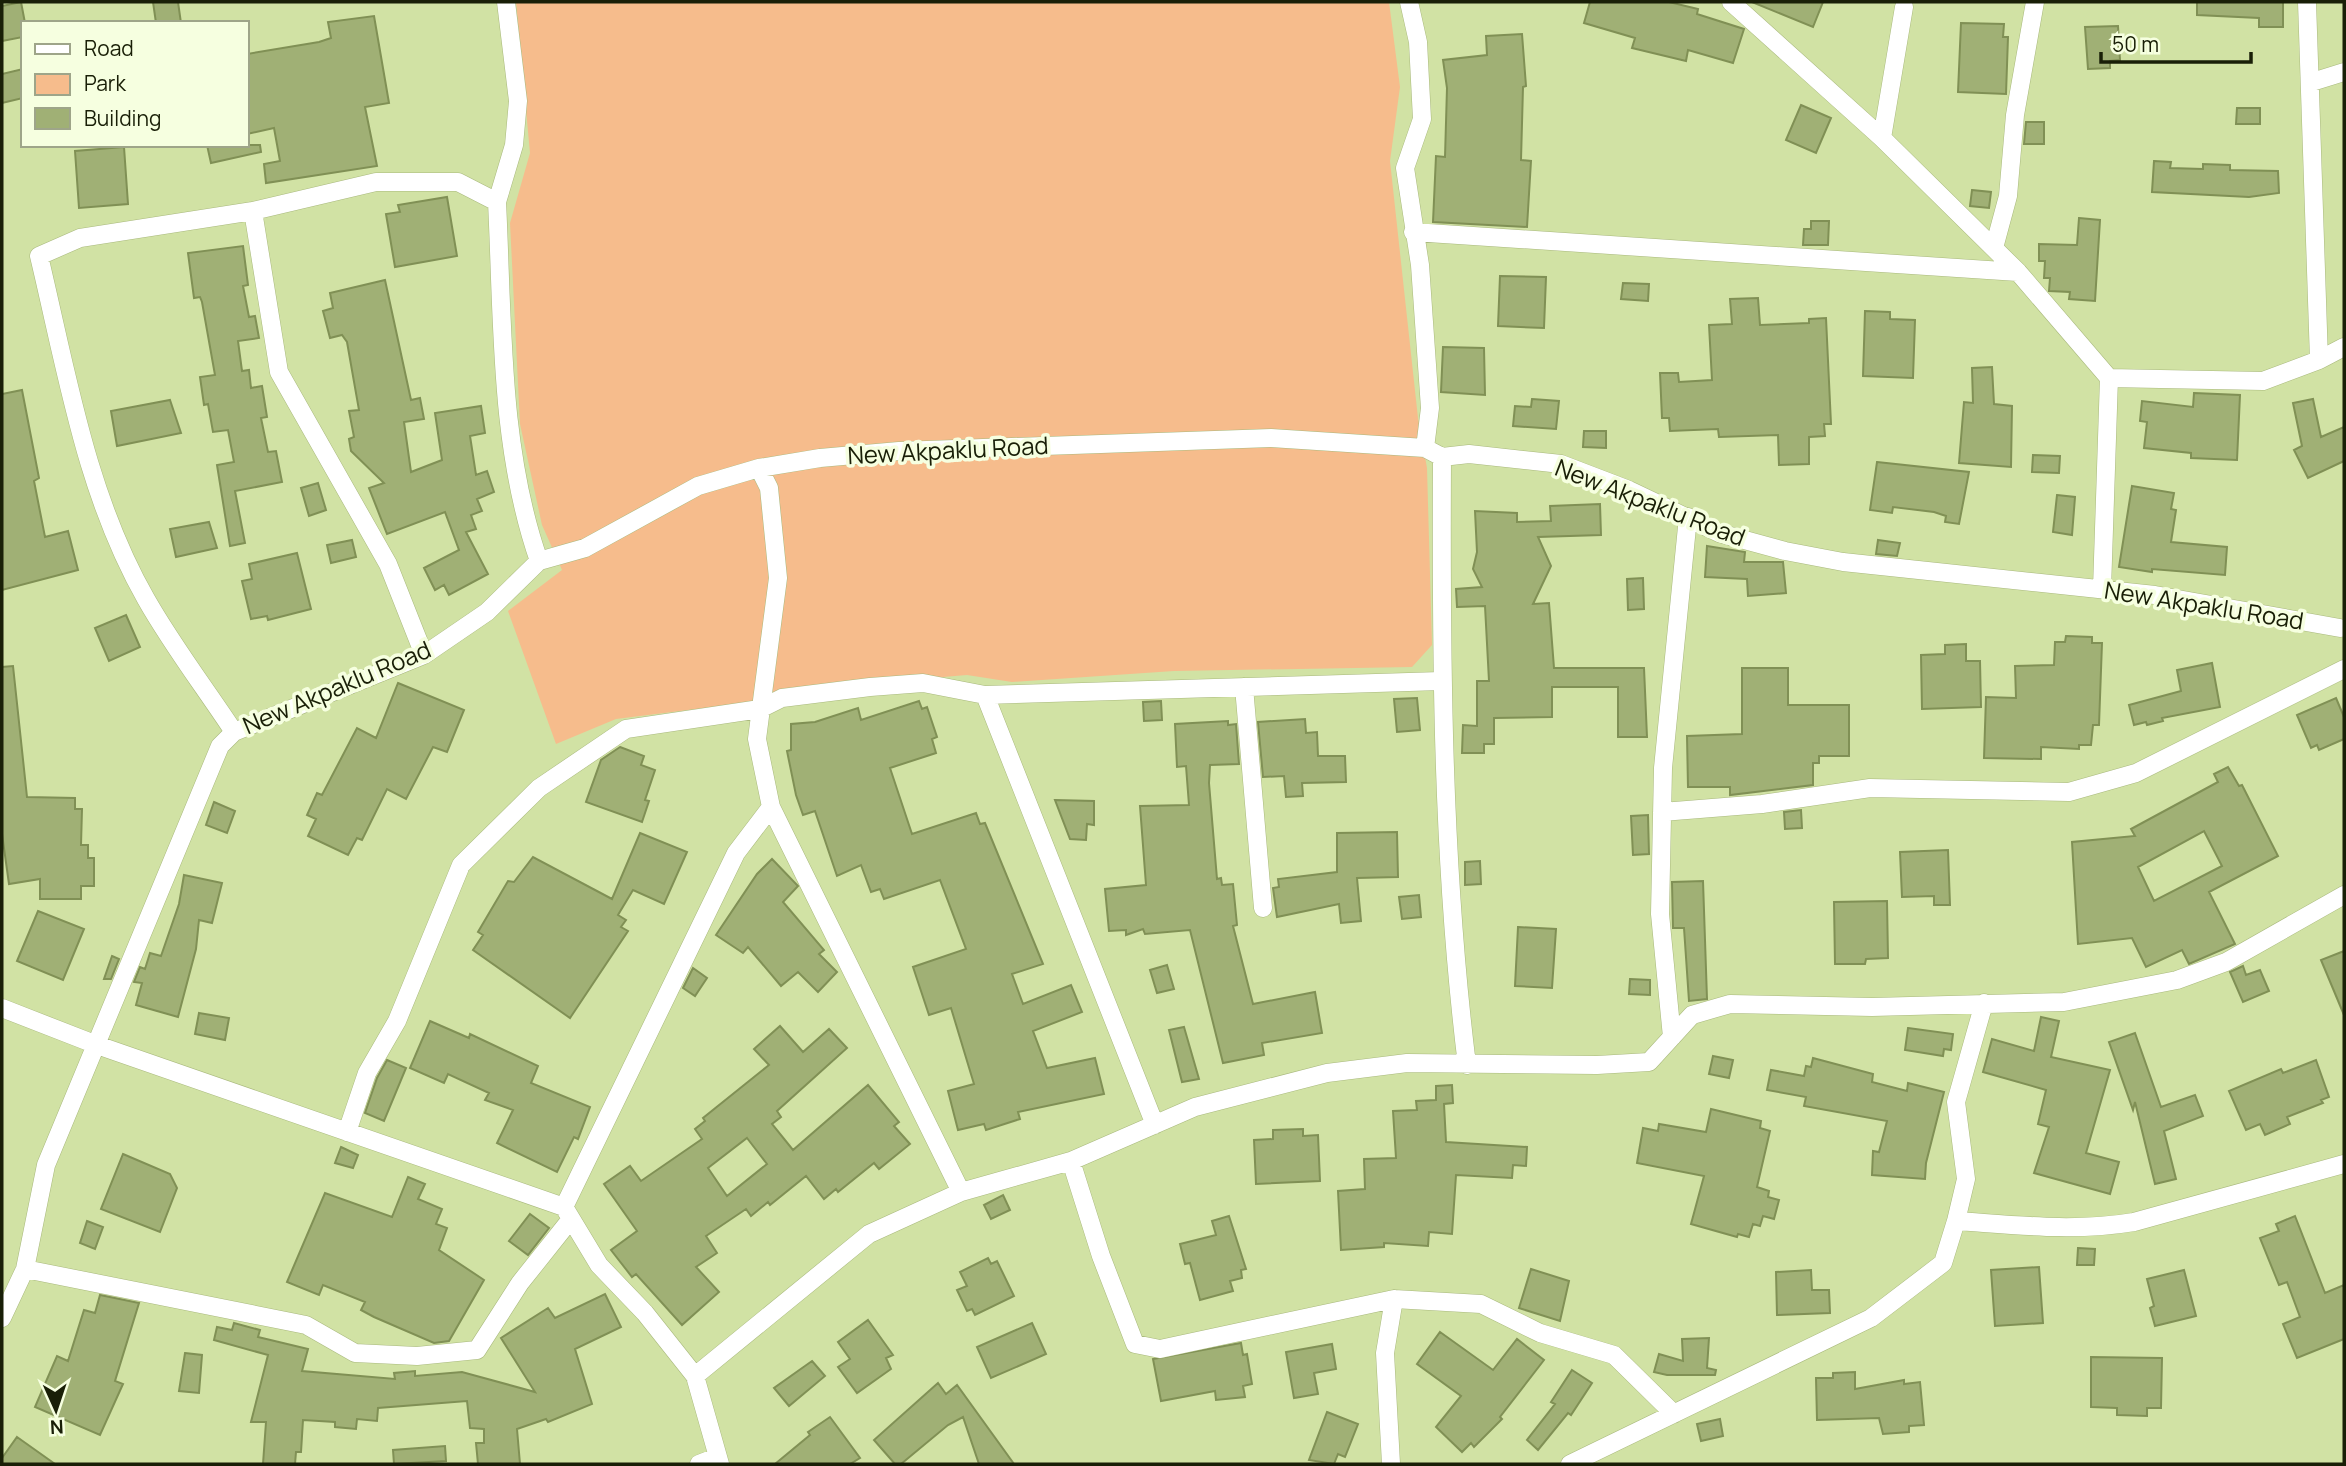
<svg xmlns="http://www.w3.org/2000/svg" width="2346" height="1466" font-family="Manrope,sans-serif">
  <rect width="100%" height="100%" fill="#d1e2a4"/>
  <path fill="#f6bc8c" d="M516,2H1389L1400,87L1390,161L1418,418L1427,468L1432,645L1412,667L1174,671L1012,682L967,675L799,689L752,702L616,719L556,744L508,611L562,570L542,525L520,424L510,223L530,153Z"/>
  <path fill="#a0b075" stroke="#809055" stroke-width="2" fill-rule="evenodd" d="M21,2L25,23L23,37L2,41V6Z
    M153,2H178L181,23H156Z
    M1590,2H1669L1698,9L1697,14L1744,29L1733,63L1688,50L1686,61L1632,48L1635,38L1584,23Z
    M1752,2H1823L1813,27Z
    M2197,2H2283V27H2259V18L2197,15Z
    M374,16L389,103L365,107L377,166L266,183L264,164L280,161L274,128L247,134V54L319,42L331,38L328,22Z
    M1961,23L2004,24L2003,37H2008L2006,94L1958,92Z
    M2118,26L2120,60L2110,61V68L2088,69L2085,27Z
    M1522,34L1526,86L1523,87L1521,160L1531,161L1527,227L1433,222L1436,156L1445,157L1447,88L1443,60L1487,55L1486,36Z
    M23,69V98L2,103V74Z
    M1801,105L1831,118L1816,153L1786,140Z
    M2237,108H2260V124H2236Z
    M2026,122H2044V144H2024Z
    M207,145H260L261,152L211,163Z
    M124,147L128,204L79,208L75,151Z
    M2154,161L2171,162L2170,168L2203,169V164L2230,165V170L2278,171L2279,193L2249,197L2152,192Z
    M1972,190L1991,192L1989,208L1970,206Z
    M447,197L457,256L395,267L386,214L400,212L398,205Z
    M2079,218L2100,220L2095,301L2069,299L2070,292L2049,291L2050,278H2044L2045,261H2039V244L2077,245Z
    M1811,221H1829L1828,245H1803L1804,229H1811Z
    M243,246L248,285L243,286L249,317L255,316L259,338L238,341L242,371L249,370L251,388L262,386L267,417L261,418L268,452L276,451L282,482L235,491L245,543L230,546L217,465L234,462L228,430L213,432L208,404L204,405L200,377L215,375L202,302L200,297L194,298L188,253Z
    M1500,276L1546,277L1544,328L1498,326Z
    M385,280L411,400L420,398L424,419L404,422L411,472L442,460L435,413L481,406L485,433L470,436L476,475L487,471L494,492L477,499L482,511L471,515L476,529L466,532L488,574L449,595L444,585L435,590L424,568L459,550L445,512L387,534L369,488L384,483L351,451L349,439L354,437L349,411L359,410L347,342L342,335L330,338L323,311L333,308L330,293Z
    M1623,283L1649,284L1648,301L1621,299Z
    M1758,298L1760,325L1809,323V319L1826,318L1831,424H1824L1825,436L1809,437V464L1779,465L1778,435L1719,437L1718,429L1670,431L1669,418H1662L1660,373H1678L1679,382L1712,380L1709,325L1732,324L1730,299Z
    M1865,311L1890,312V319L1915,320L1913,378L1863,376Z
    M1443,347L1484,348L1485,395L1441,392Z
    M1992,367L1994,404L2012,406L2011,467L1959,463L1964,402L1973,403L1972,368Z
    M22,390L39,478L34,481L45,537L68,531L78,570L2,590V394Z
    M2194,393L2240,395L2237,460L2191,458V453L2144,448L2147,422L2140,421L2142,401L2193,407Z
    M1532,399L1559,401L1556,429L1513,426L1515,406L1531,407Z
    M2313,399L2321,437L2344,427V461L2308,478L2294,450L2302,446L2293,403Z
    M170,400L181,433L117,446L111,411Z
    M1584,431H1606V448L1583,447Z
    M2033,455L2060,456L2059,473L2032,472Z
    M1877,462L1969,472L1959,524L1945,522L1946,516L1934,512L1893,507L1892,513L1870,510Z
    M318,483L326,510L309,516L301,488Z
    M2132,486L2174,493L2171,509L2176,510L2171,542L2227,547L2225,575L2152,569V572L2119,567Z
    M2057,495L2075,497L2072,535L2053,532Z
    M1600,504L1601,535L1538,537L1551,566L1533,604L1549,603L1554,668H1644L1647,737H1618V687H1552V717L1494,718V744H1484V753H1462L1463,725L1477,726V681H1489L1485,606L1457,607L1456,589L1482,587L1473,569L1477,552L1475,511L1517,513V522L1551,521L1550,506Z
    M209,522L217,548L176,557L170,529Z
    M352,540L356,557L331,563L327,545Z
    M1878,540L1900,543L1897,556L1876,554Z
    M1707,546L1745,552L1744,562H1783L1786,593L1748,596L1747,579L1705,577Z
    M297,553L311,609L268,620L267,616L251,619L242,581L252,579L249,564Z
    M1643,578L1644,609L1628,610L1627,579Z
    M126,615L140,647L109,661L95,628Z
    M2066,636L2092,637V643H2102L2099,725H2093L2091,745H2079V749L2041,747V759L1984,758L1986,697L2016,698L2015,666L2054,665L2055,642H2065Z
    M1966,644V661H1980L1981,707L1922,709L1921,655L1945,654V645Z
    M2212,663L2220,707L2162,718L2163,721L2147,725L2146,722L2134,725L2129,705L2181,691L2177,670Z
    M13,666L27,797L75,798V809H82L81,845H88V858H94V886H81V899H40V879L9,884L2,834V667Z
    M1742,668H1788V705H1849V756H1819V763H1813V785L1730,795V787H1688L1687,736L1742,734Z
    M398,683L464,710L447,752L433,747L406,799L387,789L362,840L357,838L348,855L308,836L316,819L307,815L317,793L322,795L357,728L376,738Z
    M1417,698L1420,730L1397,732L1394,699Z
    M2336,698L2344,717V739L2319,750L2317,745L2311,748L2297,715Z
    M919,701L922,709L927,707L937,737L932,739L936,753L890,768L912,834L976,813L980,824L985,823L1043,964L1012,974L1023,1004L1071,985L1082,1012L1033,1031L1047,1068L1095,1058L1104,1094L1018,1112L1020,1119L986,1130L984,1124L958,1130L948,1091L974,1084L951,1008L929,1015L913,967L966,949L940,880L884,899L880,889L871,892L861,865L837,876L815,811L803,815L796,795L787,751L791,750V724L815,722L858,708L861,720Z
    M1161,701L1162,720L1144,721L1143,702Z
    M1305,719L1306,733L1317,732L1318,756H1345L1346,782L1302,783L1303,796L1286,797L1284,776L1263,777L1258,722Z
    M1228,721V725L1236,724L1239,764L1210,765L1209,783L1217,879L1221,878L1222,885L1233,884L1237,925L1233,926L1253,1004L1315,992L1322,1033L1262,1043L1264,1055L1223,1063L1190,930L1145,934L1143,929L1126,935V930L1109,931L1105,889L1146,885L1140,806L1189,805L1186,766L1177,767L1175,724Z
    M620,747L644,756L641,765L655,770L645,800L649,801L642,822L586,802L601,760Z
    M2228,767L2239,786L2242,785L2278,856L2209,892L2235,944L2189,964L2182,950L2146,967L2132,938L2078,944L2072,842L2135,836L2131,829L2218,782L2214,774ZM2204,831L2222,866L2154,901L2138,867Z
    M1055,800L1094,801V825L1087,824L1086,840L1070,839Z
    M214,802L235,811L227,833L206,825Z
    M1801,810L1802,828L1785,829L1784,812Z
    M1648,815L1649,854L1633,855L1631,816Z
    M1397,832L1398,877L1357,878L1361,921L1341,923L1339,904L1277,917L1273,888L1279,887L1278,879L1337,872V833Z
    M640,833L687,852L664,904L633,890L618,915L626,920L621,927L628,931L570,1018L473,950L483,935L478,932L508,881L514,882L533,857L612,899Z
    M1948,850L1950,905H1934V896L1902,897L1900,852Z
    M772,859L798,886L783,902L824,950L819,954L837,972L818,992L798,972L781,986L748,947L743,953L716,935L757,874Z
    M1480,861L1481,884L1465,885V862Z
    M184,875L222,883L212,923L199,920L196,949L178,1017L136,1005L142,983L134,982L140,967L145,969L150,953L161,956L179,904Z
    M1703,881L1707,999L1689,1001L1684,928H1673L1672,882Z
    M1419,895L1421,917L1402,919L1399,897Z
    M1887,901L1888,958L1866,959L1865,964H1835L1834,902Z
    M38,911L84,929L63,980L17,961Z
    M1518,927L1556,929L1552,988L1515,986Z
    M2344,951V1015L2321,960Z
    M112,956L119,959L111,979H104Z
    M1167,965L1174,989L1157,993L1150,970Z
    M2243,966L2246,975L2260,970L2269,991L2243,1002L2230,972Z
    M693,968L707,978L695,996L683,988Z
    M1630,979L1650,980V995L1629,994Z
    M199,1013L229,1018L225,1040L195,1034Z
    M2041,1017L2059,1021L2051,1057L2110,1070L2086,1153L2119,1162L2110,1194L2034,1173L2049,1127L2038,1124L2046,1090L1983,1072L1992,1039L2034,1051Z
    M430,1021L469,1038L470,1034L538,1066L531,1083L590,1107L578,1139L574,1137L557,1172L497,1143L513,1110L485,1100L489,1093L448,1074L444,1083L410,1068Z
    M780,1026L803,1052L829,1029L847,1048L777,1111L781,1117L772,1124L793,1150L868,1085L899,1122L894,1126L910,1144L879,1169L874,1163L838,1192L836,1189L824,1199L806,1176L770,1205L768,1202L751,1216L746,1209L706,1236L717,1253L696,1267L719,1292L682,1325L636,1274L632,1277L611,1250L637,1231L604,1184L630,1166L641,1181L702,1139L695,1129L705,1121L703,1118L769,1065L754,1049ZM747,1138L767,1164L727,1196L708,1168Z
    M1184,1027L1199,1079L1182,1082L1169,1030Z
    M1908,1028L1953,1034L1951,1050L1944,1049L1943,1056L1905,1050Z
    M2135,1033L2161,1107L2195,1095L2203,1116L2164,1131L2176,1179L2155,1184L2135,1102L2133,1110L2109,1042Z
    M1713,1056L1733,1060L1729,1078L1709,1074Z
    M1813,1058L1873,1074L1872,1082L1907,1091L1908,1083L1944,1092L1926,1163L1925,1179L1872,1175L1873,1151L1879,1152L1887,1121L1804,1106L1806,1097L1767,1090L1771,1070L1804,1076L1806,1066L1811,1067Z
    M387,1060L406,1068L384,1121L365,1113L377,1078Z
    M2316,1060L2329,1097L2321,1100L2323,1103L2287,1117L2290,1124L2265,1135L2260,1124L2246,1130L2229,1091L2281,1069L2283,1073Z
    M1452,1085L1453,1103L1444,1104L1446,1142L1527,1147L1526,1166L1513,1165L1512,1178L1456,1175L1452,1234L1429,1232L1428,1246L1384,1243V1247L1341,1250L1338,1191L1365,1189L1364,1159L1396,1158L1393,1111L1417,1110L1416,1101L1436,1100V1086Z
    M1711,1109L1761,1121L1760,1128L1770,1131L1757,1187L1769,1191L1768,1197L1779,1200L1774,1219L1763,1216L1760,1226L1753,1224L1749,1237L1738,1234L1737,1237L1691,1224L1704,1176L1637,1163L1643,1128L1658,1131L1659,1124L1706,1132Z
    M1303,1129V1136L1318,1135L1320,1181L1256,1184L1254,1140L1273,1139V1130Z
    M341,1147L358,1155L353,1168L335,1163Z
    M123,1154L170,1174L177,1188L160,1232L101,1209Z
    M408,1177L425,1184L418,1199L442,1209L436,1224L447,1228L439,1250L484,1280L449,1341L434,1343L374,1317L361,1310L365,1302L323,1285L319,1295L287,1282L325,1193L392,1217Z
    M1003,1195L1010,1210L991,1219L984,1205Z
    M530,1214L549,1228L528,1255L509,1241Z
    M1229,1216L1246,1269L1241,1270L1242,1278L1230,1281L1233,1291L1200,1300L1190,1263L1185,1264L1180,1244L1216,1235L1212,1221Z
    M2295,1216L2325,1293L2344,1285V1339L2297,1358L2283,1324L2300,1317L2287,1282L2279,1285L2260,1238L2279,1231L2276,1224Z
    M87,1221L103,1227L95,1249L80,1243Z
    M2078,1248L2095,1249L2094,1265H2077Z
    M988,1258L991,1264L997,1261L1014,1296L975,1315L972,1309L967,1311L957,1290L967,1286L960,1272Z
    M2039,1267L2043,1323L1995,1326L1991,1270Z
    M1531,1269L1569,1281L1560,1321L1519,1308Z
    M1811,1270L1812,1290H1829L1830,1313L1777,1315L1776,1272Z
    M2184,1270L2196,1316L2155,1326L2150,1308L2154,1306L2147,1279Z
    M605,1294L621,1327L575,1349L592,1404L548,1422L546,1419L517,1429L520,1464H478L476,1443H484V1429L470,1428L467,1401L378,1408L377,1421L357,1419L356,1429L335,1427V1422L303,1420L301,1452H296L295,1464H263L266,1422H251L268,1355L214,1340L217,1327L232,1330L234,1323L260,1330L258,1337L308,1349L302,1371L395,1379L394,1373L415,1371V1376L462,1372L535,1392L501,1338L548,1308L555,1318Z
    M100,1295L139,1303L115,1381L123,1384L100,1435L35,1407L57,1356L68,1361L84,1310L95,1313Z
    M868,1320L893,1355L886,1358L891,1369L857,1393L838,1367L850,1359L838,1342Z
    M1032,1323L1046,1354L991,1378L977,1347Z
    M1440,1332L1493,1370L1517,1339L1544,1360L1500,1417L1502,1419L1474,1447L1471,1443L1462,1452L1436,1427L1461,1396L1417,1364Z
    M1709,1338L1707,1368L1716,1370L1715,1375H1667L1654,1372L1659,1354L1683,1361L1682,1339Z
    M1241,1343L1243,1355L1247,1354L1252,1384L1243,1386L1245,1397L1216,1400L1215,1391L1161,1401L1153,1359Z
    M1332,1344L1336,1369L1314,1373L1318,1394L1294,1398L1286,1352Z
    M185,1353L202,1355L199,1393L179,1391Z
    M2091,1357L2162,1358L2161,1408H2147V1416L2117,1415V1408L2091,1407Z
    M812,1361L825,1376L789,1406L774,1388Z
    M1572,1370L1592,1383L1571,1415L1568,1413L1538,1450L1527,1440L1555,1404L1551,1402Z
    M1855,1372V1389L1904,1380V1384L1920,1382L1924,1425L1909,1426V1432L1883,1434L1879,1418L1817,1420L1816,1378H1833V1373Z
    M938,1383L946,1394L957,1385L1014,1464H979L963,1417L948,1425L901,1464H895L874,1440Z
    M1327,1412L1358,1424L1345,1457L1338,1454L1334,1464L1309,1460Z
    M830,1417L860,1458L850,1464H775L810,1435L808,1432Z
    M1720,1419L1723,1436L1701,1441L1697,1424Z
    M17,1437L55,1464H2V1458Z
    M445,1446L446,1461L394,1464L393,1450Z"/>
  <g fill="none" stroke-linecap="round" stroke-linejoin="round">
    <g stroke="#a9b97d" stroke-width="19">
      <path id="minor" d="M1409,2L1418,42L1422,119L1405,168L1420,265L1430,408L1425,448
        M1731,2L1882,138L2018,272L2109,378L2102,589
        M2307,2L2319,360
        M2312,82L2344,72
        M1882,138L1904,7
        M497,202L514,145L518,101L506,2
        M253,211L279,372L388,564L424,655
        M1413,232L2018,272
        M1994,248L2008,196L2015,115L2035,2
        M2109,378L2263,381L2319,360L2344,347
        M1442,457C1441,660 1442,863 1467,1065
        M1244,687L1263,908
        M985,695L1155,1125
        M234,732C205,688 172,645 146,599C86,494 67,373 39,256L80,238L253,211L376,182H458L497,202C503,321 499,447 539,561
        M771,807L961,1192
        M1662,812L1762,804L1870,788L2069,792L2136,773L2344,669
        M2,1008L97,1045L564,1207L599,1265L645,1313L695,1376L720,1464
        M1672,1037L1660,914L1663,768L1688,517
        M347,1132L367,1073L397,1021L461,865L539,788L626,729L760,709L782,698L870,687L923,683L985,695L1441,681
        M1071,1161L1101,1256L1135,1344L1160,1349L1394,1299L1481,1304L1540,1333L1614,1355L1674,1414
        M564,1207L736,853L771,807L757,739L778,578L769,488L759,468
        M1956,1221L1966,1179L1956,1102L1984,1003
        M25,1269L306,1325L355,1353L417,1356L477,1350L520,1283L571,1219
        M2,1318L25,1269L46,1165L220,746L234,732L424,655L487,612L539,561L585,548L698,486L759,468L820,458L899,451L1271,438L1425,448L1442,457L1469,454L1561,464L1629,490L1719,533L1785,551L1843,562L2155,595L2340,628
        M695,1376L869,1234L961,1192L1071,1161L1195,1107L1327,1073L1407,1063L1597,1065L1649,1062L1692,1015L1730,1004L1872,1007L2064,1002L2177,980L2226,962L2344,895
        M699,1464L717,1457
        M1391,1464L1385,1353L1394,1299
        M1570,1464L1871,1318L1943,1263L1956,1221C2016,1225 2074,1232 2134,1222L2344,1164"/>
    </g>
    <use href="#minor" stroke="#fff" stroke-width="18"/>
  </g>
  <g text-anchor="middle" stroke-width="7" stroke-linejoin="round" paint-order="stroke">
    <g font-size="24" fill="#191f07" stroke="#f6ffe0">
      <text transform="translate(948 451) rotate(-3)" y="8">New Akpaklu Road</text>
      <text transform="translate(1650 503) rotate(21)" y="8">New Akpaklu Road</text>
      <text transform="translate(2204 606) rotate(9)" y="8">New Akpaklu Road</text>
      <text transform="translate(337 688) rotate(-23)" y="8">New Akpaklu Road</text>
    </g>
  </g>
  <rect width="2346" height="1466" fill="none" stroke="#191f07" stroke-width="7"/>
  <rect x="21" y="21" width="228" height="126" fill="#f6ffe0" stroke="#9ea589" stroke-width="2"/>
  <rect x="35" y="44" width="35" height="10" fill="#ffffff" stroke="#9ea589" stroke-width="2"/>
  <text x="84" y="56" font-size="21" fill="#191f07">Road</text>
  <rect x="35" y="74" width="35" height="21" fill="#f6bc8c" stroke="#9ea589" stroke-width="2"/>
  <text x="84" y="91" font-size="21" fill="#191f07">Park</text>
  <rect x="35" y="108" width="35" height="21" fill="#a0b075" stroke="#9ea589" stroke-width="2"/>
  <text x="84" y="126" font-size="21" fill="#191f07">Building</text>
  <g transform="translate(56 1410) rotate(177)" stroke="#f6ffe0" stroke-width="5" paint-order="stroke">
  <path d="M0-5L12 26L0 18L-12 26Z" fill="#191f07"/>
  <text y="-10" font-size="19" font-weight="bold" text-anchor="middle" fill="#191f07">N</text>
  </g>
  <path d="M2101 52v10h150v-10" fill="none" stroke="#191f07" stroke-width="3.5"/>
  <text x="2112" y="52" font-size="21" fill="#191f07" stroke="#f6ffe0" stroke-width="5" paint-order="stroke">50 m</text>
</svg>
